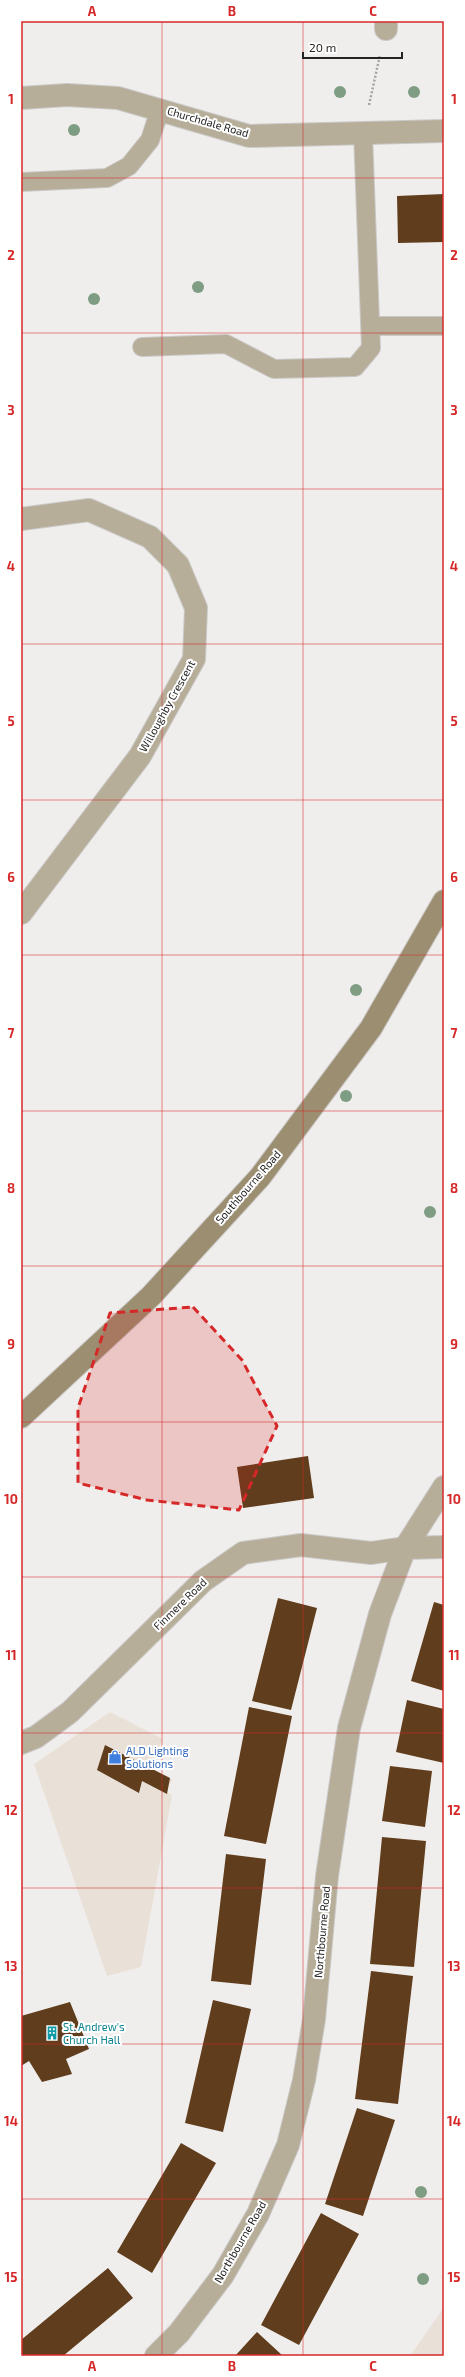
<svg xmlns="http://www.w3.org/2000/svg" width="465" height="2377" font-family="'Exo 2',sans-serif">
  <rect width="100%" height="100%" fill="#f0eeec"/>
  <path fill="#e9e0d8" d="M110,1712L163,1739L149,1768L173,1780L164,1790L172,1795L141,1967L107,1976L34,1764Z
    M444,2307V2356H410Z"/>
  <path fill="#603d1c" d="M444,194V242L398,243L397,196Z
    M308,1456L314,1498L243,1508L237,1467Z
    M278,1598L317,1608L291,1710L252,1701Z
    M434,1602L444,1605V1691L411,1681Z
    M407,1700L444,1709V1763L396,1752Z
    M249,1707L292,1716L266,1844L224,1836Z
    M105,1745L170,1778L167,1794L142,1781L139,1793L97,1770Z
    M390,1766L432,1771L425,1827L382,1821Z
    M382,1837L426,1841L414,1967L370,1964Z
    M226,1854L266,1859L251,1985L211,1981Z
    M371,1971L413,1976L398,2104L355,2099Z
    M213,2000L251,2009L223,2132L185,2123Z
    M70,2002L89,2049L66,2059L72,2074L42,2082L29,2061L21,2066V2016Z
    M357,2108L395,2120L363,2216L325,2204Z
    M181,2143L216,2163L152,2273L117,2252Z
    M321,2213L359,2234L299,2345L261,2325Z
    M108,2268L133,2298L63,2356H21V2340Z
    M257,2332L283,2356H235Z"/>
  <g fill="none" stroke-linecap="round" stroke-linejoin="round">
    <g stroke="#cbc9c8" stroke-width="20">
      <path id="lane" d="M21,182L107,178L129,166L150,140L160,109
        M372,326H444
        M142,347L226,344L274,369L355,367L371,348L363,133"/>
    </g>
    <g stroke="#cbc9c8" stroke-width="24">
      <path id="street" d="M386,29V21
        M21,98L67,95L118,98L249,136L444,131
        M21,519L89,510L150,537L178,565L196,608L194,659L140,756L21,913
        M21,1743L36,1737L70,1712L203,1581L243,1553L301,1545L371,1553L405,1548L444,1547
        M156,2356L179,2333L223,2275L258,2214L288,2145L304,2080L314,2019L327,1876L349,1728L380,1614L405,1548L444,1487"/>
    </g>
    <g stroke="#cbc9c8" stroke-width="24">
      <path id="secondary" d="M21,1417L151,1296L260,1177L371,1028L444,901"/>
    </g>
    <path stroke="#a4a3a1" stroke-width="2.5" stroke-dasharray="2 2" stroke-linecap="butt" d="M369,105L380,55"/>
    <use href="#lane" stroke="#b7ae99" stroke-width="18"/>
    <use href="#street" stroke="#b7ae99" stroke-width="22"/>
    <use href="#secondary" stroke="#9c8e70" stroke-width="22"/>
  </g>
  <g fill="#7e9d82">
    <circle cx="340" cy="92" r="6"/>
    <circle cx="414" cy="92" r="6"/>
    <circle cx="74" cy="130" r="6"/>
    <circle cx="198" cy="287" r="6"/>
    <circle cx="94" cy="299" r="6"/>
    <circle cx="356" cy="990" r="6"/>
    <circle cx="346" cy="1096" r="6"/>
    <circle cx="430" cy="1212" r="6"/>
    <circle cx="421" cy="2192" r="6"/>
    <circle cx="423" cy="2279" r="6"/>
  </g>
  <path fill="#d62828" fill-opacity="0.2" stroke="#d62828" stroke-width="3" stroke-dasharray="8 5" stroke-linejoin="round" d="M193,1307L242,1360L277,1426L239,1510L147,1500L78,1483V1408L110,1313Z"/>
  <path fill="none" stroke="#d62828" stroke-width="1" stroke-opacity="0.55" d="M162,21V2356M303,21V2356M21,178H444M21,333H444M21,489H444M21,644H444M21,800H444M21,955H444M21,1111H444M21,1266H444M21,1422H444M21,1577H444M21,1733H444M21,1888H444M21,2044H444M21,2199H444"/>
  <defs>
    <g id="shop-bare" transform="scale(1.08)"><path d="M-5-2.5h2.3a2.7 3.5 0 0 1 5.4 0H5L5.5 6h-11ZM-1.5-2.5h3a1.5 2.3 0 0 0-3 0Z" fill="#3f7fe0" stroke="#fff" stroke-width="2.5" paint-order="stroke"/></g>
    <g id="building-bare" transform="scale(1.08)"><path d="M-4-6H4V6H1V3H-1V6H-4ZM-2.5-4.3h1.7v1.8h-1.7ZM.8-4.3h1.7v1.8H.8ZM-2.5-1h1.7V.8h-1.7ZM.8-1h1.7V.8H.8Z" fill="#0f9aa8" stroke="#fff" stroke-width="2.5" paint-order="stroke"/></g>
  </defs>
  <g fill-rule="evenodd">
    <use href="#shop-bare" x="115" y="1757"/>
    <use href="#building-bare" x="52" y="2033"/>
  </g>
  <g text-anchor="middle" stroke-width="4" stroke-linejoin="round" paint-order="stroke">
    <g font-size="11" fill="#242322" stroke="#fff">
      <text transform="translate(208 122) rotate(16)" y="4">Churchdale Road</text>
      <text transform="translate(167 706) rotate(-61)" y="4">Willoughby Crescent</text>
      <text transform="translate(248 1187) rotate(-49)" y="4">Southbourne Road</text>
      <text transform="translate(180 1604) rotate(-44)" y="4">Finmere Road</text>
      <text transform="translate(322 1932) rotate(-85)" y="4">Northbourne Road</text>
      <text transform="translate(240 2242) rotate(-60)" y="4">Northbourne Road</text>
    </g>
    <g font-size="11" fill="#366cbe" stroke="#fff" text-anchor="start">
      <text x="126" y="1755">ALD Lighting<tspan x="126" dy="13">Solutions</tspan></text>
    </g>
    <g font-size="11" fill="#0d838f" stroke="#fff" text-anchor="start">
      <text x="63" y="2031">St. Andrew's<tspan x="63" dy="13">Church Hall</tspan></text>
    </g>
  </g>
  <rect width="465" height="2377" fill="none" stroke="#ffffff" stroke-width="44"/>
  <path d="M303 52v6h99v-6" fill="none" stroke="#242322" stroke-width="2"/>
  <text x="309" y="52" font-size="12" fill="#242322" stroke="#ffffff" stroke-width="3" paint-order="stroke">20 m</text>
  <rect x="22" y="22" width="421" height="2333" fill="none" stroke="#d62828" stroke-width="1.5"/>
  <g font-size="13" text-anchor="middle" font-weight="bold" fill="#d62828">
    <text x="92" y="16">A</text>
    <text x="232" y="16">B</text>
    <text x="373" y="16">C</text>
    <text x="11" y="104">1</text>
    <text x="454" y="104">1</text>
    <text x="11" y="260">2</text>
    <text x="454" y="260">2</text>
    <text x="11" y="415">3</text>
    <text x="454" y="415">3</text>
    <text x="11" y="571">4</text>
    <text x="454" y="571">4</text>
    <text x="11" y="726">5</text>
    <text x="454" y="726">5</text>
    <text x="11" y="882">6</text>
    <text x="454" y="882">6</text>
    <text x="11" y="1038">7</text>
    <text x="454" y="1038">7</text>
    <text x="11" y="1193">8</text>
    <text x="454" y="1193">8</text>
    <text x="11" y="1349">9</text>
    <text x="454" y="1349">9</text>
    <text x="11" y="1504">10</text>
    <text x="454" y="1504">10</text>
    <text x="11" y="1660">11</text>
    <text x="454" y="1660">11</text>
    <text x="11" y="1815">12</text>
    <text x="454" y="1815">12</text>
    <text x="11" y="1971">13</text>
    <text x="454" y="1971">13</text>
    <text x="11" y="2126">14</text>
    <text x="454" y="2126">14</text>
    <text x="11" y="2282">15</text>
    <text x="454" y="2282">15</text>
    <text x="92" y="2371">A</text>
    <text x="232" y="2371">B</text>
    <text x="373" y="2371">C</text>
  </g>
</svg>
